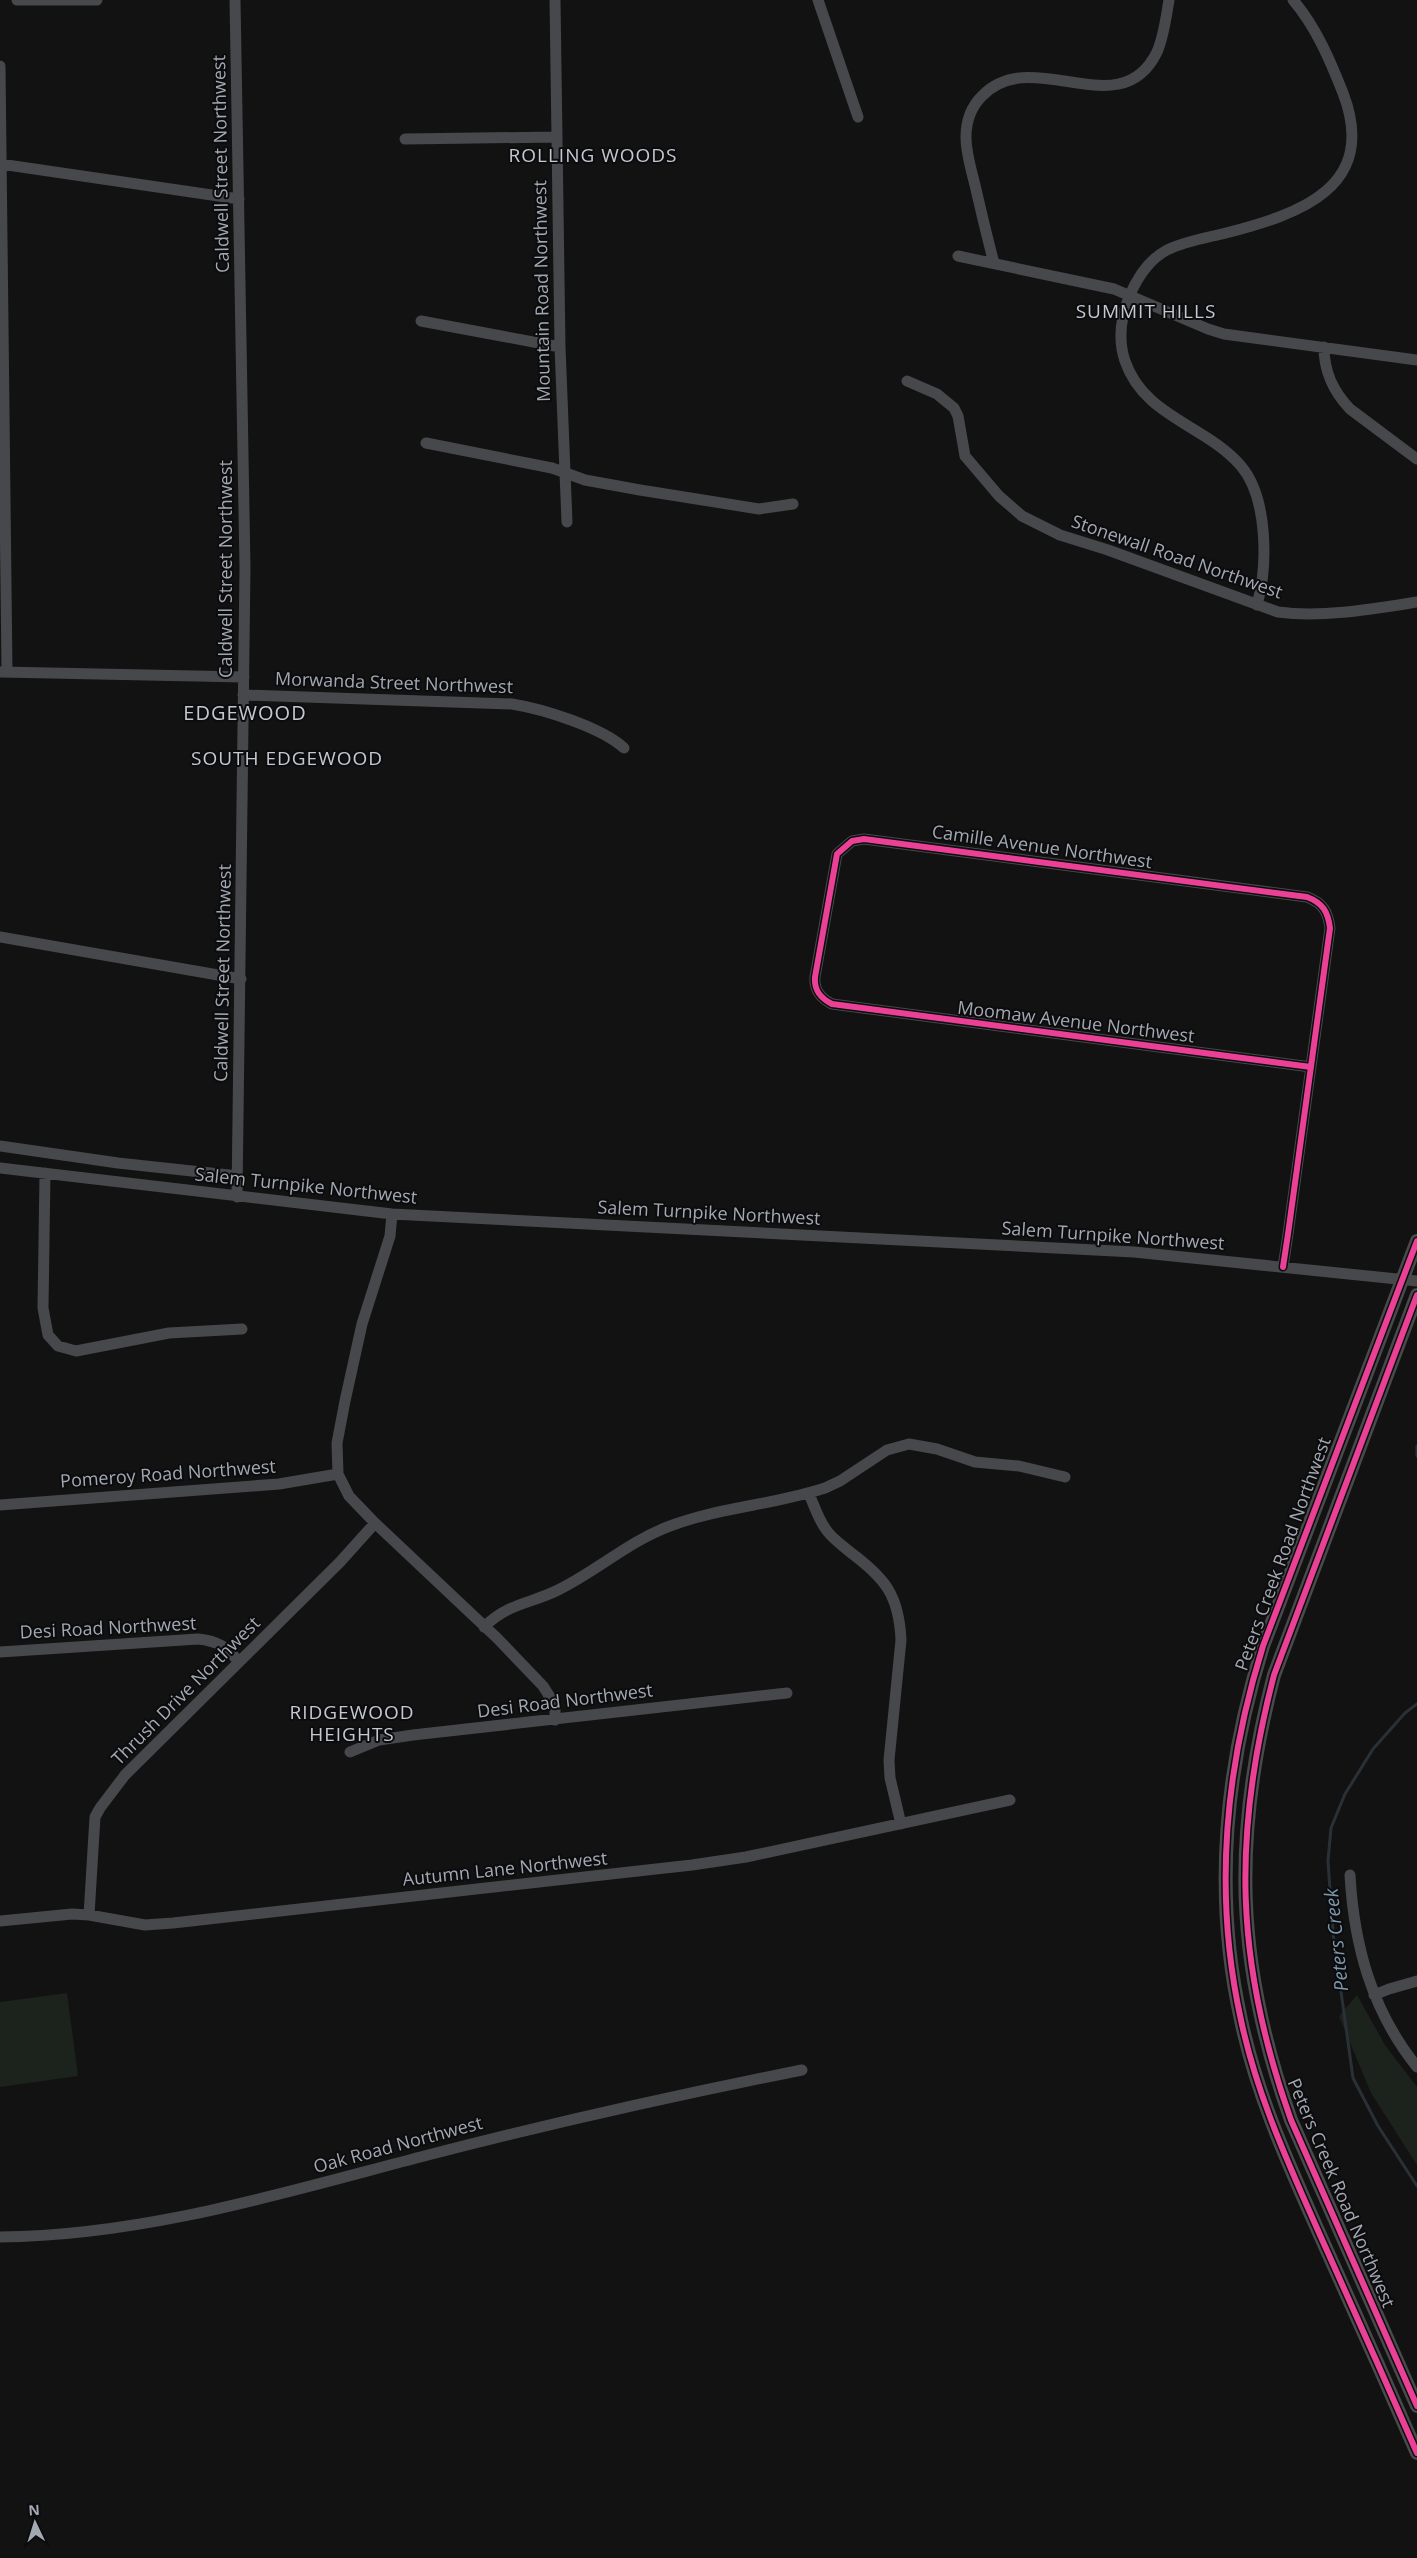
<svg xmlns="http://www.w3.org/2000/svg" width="1417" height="2558" font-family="'Open Sans',sans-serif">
  <rect width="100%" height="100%" fill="#121212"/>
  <path fill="#1c221c" d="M67,1993L78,2076L0,2087V2002Z
    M1357,1995L1385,2045L1417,2087V2165L1371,2093L1339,2016Z"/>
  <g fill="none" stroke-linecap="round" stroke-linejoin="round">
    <path stroke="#2a3136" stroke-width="3" d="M1417,1446V1456
      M1417,1704L1405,1713L1373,1749L1345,1794L1331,1828L1328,1861L1333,1934L1353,2078L1378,2126L1417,2186"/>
    <path stroke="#46484b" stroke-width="11" d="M17,0H97
      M235,0L245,568L237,1197
      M555,0L560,347L567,522
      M818,0L858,117
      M0,66L7,672
      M405,139L556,137
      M0,164L239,199
      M958,256L1114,289L1208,329L1224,334L1417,360
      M994,263C987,237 981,211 975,185C971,169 966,153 966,137C966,120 971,107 982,96C1033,43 1120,128 1157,52C1164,36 1166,17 1169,0
      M421,321L560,347
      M1324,347C1324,372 1333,391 1350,409L1417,459
      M907,381L937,394L954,408L958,416L965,456L999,496L1022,516L1060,535L1108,550L1278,612C1322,618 1373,609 1417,602
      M426,443L552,468L585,480L640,490L759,509L793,504
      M1257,605C1268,566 1268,498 1241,466C1206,425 1144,417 1125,361C1118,340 1121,317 1129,297C1137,278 1148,260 1167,250C1185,241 1206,238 1226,233C1300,214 1379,187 1343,93C1330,60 1316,27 1293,0
      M1,672L244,677
      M243,695L512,704C543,709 601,727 624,748
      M0,937L241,979
      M0,1146L118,1163L238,1176
      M0,1168L392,1214L1134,1252L1417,1281
      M45,1173L43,1308L48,1335L58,1346L76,1351L169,1333L242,1329
      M392,1214L390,1236L362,1324L345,1401L337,1443L338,1474L349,1496L375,1523L497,1638L543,1686L555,1705V1720
      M1283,1267L1288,1234L1330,928C1328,912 1323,903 1307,897L864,839L852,841L837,854L815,977C814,990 820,998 832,1004L1311,1067
      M809,1494C814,1505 818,1518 825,1528C831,1538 842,1545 850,1552C885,1578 899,1595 901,1640L889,1760L890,1778L901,1824
      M0,1505L279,1484L338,1474
      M484,1627C508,1603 530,1604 558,1590C597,1571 629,1541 670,1526C720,1507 774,1505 825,1488L840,1481L887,1450L909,1444L937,1449L975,1462L1019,1466L1065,1477
      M0,1652L198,1639C218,1641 227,1647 239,1662
      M350,1752L379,1740L413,1735L787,1693
      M1350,1875C1354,1946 1372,2011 1417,2067
      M89,1915L95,1817L100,1808L125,1775L340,1562L375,1523
      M0,1921L72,1914L89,1915L145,1925L173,1923L692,1865L746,1857L1010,1800
      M1374,1995L1389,1989L1417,1981
      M0,2237C146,2236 289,2191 428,2155C552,2123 677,2095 802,2070"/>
    <path stroke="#494a4c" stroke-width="14" d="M1417,1241L1263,1646C1225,1768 1213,1894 1241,2020C1257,2096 1289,2165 1320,2235C1353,2308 1385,2380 1417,2453
      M1417,1295L1274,1675C1232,1836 1235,1963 1291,2120L1417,2406"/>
    <g stroke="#0c0c0e" stroke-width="9">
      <path id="cycleway" d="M1417,1241L1263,1646C1225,1768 1213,1894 1241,2020C1257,2096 1289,2165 1320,2235C1353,2308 1385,2380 1417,2453
        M1283,1267L1288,1234L1330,928C1328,912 1323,903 1307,897L864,839L852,841L837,854L815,977C814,990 820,998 832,1004L1311,1067
        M1417,1295L1274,1675C1232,1836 1235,1963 1291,2120L1417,2406"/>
    </g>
    <use href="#cycleway" stroke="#ea4096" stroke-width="6"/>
  </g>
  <g text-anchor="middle" stroke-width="4" stroke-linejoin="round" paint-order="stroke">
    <g font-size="18" fill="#a3a9b2" stroke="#0c0c0e">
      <text transform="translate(221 164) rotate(-91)" y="6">Caldwell Street Northwest</text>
      <text transform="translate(542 291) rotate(-91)" y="6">Mountain Road Northwest</text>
      <text transform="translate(1177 557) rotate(19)" y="6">Stonewall Road Northwest</text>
      <text transform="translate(226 569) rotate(-90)" y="6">Caldwell Street Northwest</text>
      <text transform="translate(394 683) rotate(2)" y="6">Morwanda Street Northwest</text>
      <text transform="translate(1042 847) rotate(8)" y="6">Camille Avenue Northwest</text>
      <text transform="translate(223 973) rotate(-89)" y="6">Caldwell Street Northwest</text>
      <text transform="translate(1076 1022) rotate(7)" y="6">Moomaw Avenue Northwest</text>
      <text transform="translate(306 1186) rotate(6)" y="6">Salem Turnpike Northwest</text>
      <text transform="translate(709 1213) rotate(3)" y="6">Salem Turnpike Northwest</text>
      <text transform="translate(1113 1236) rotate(4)" y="6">Salem Turnpike Northwest</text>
      <text transform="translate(168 1474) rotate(-4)" y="6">Pomeroy Road Northwest</text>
      <text transform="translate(1283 1554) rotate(-70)" y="6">Peters Creek Road Northwest</text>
      <text transform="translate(108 1628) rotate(-3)" y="6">Desi Road Northwest</text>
      <text transform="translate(186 1691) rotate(-45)" y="6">Thrush Drive Northwest</text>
      <text transform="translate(565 1701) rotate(-7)" y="6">Desi Road Northwest</text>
      <text transform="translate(505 1869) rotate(-6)" y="6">Autumn Lane Northwest</text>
      <text transform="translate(398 2145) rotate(-15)" y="6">Oak Road Northwest</text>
      <text transform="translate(1341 2193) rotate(67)" y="6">Peters Creek Road Northwest</text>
    </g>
    <g font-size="19" letter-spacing="1" fill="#c4c8cf" stroke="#0c0c0e">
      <text x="593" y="162">ROLLING WOODS</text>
      <text x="1146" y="318">SUMMIT HILLS</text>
      <text x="287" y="765">SOUTH EDGEWOOD</text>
      <text x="352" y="1719">RIDGEWOOD<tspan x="352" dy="22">HEIGHTS</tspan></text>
    </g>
    <g font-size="19" font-style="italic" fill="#7c98ac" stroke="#0c0c0e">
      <text transform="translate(1336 1940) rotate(-96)" y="7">Peters Creek</text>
    </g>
    <g font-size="20" letter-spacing="1" fill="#c4c8cf" stroke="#0c0c0e">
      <text x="245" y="720">EDGEWOOD</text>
    </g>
  </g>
  <g transform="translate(35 2523) rotate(356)" stroke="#0c0c0e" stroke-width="4" paint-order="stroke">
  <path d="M0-4L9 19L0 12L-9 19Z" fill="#a3a9b2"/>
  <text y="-8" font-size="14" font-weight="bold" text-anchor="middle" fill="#a3a9b2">N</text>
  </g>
</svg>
